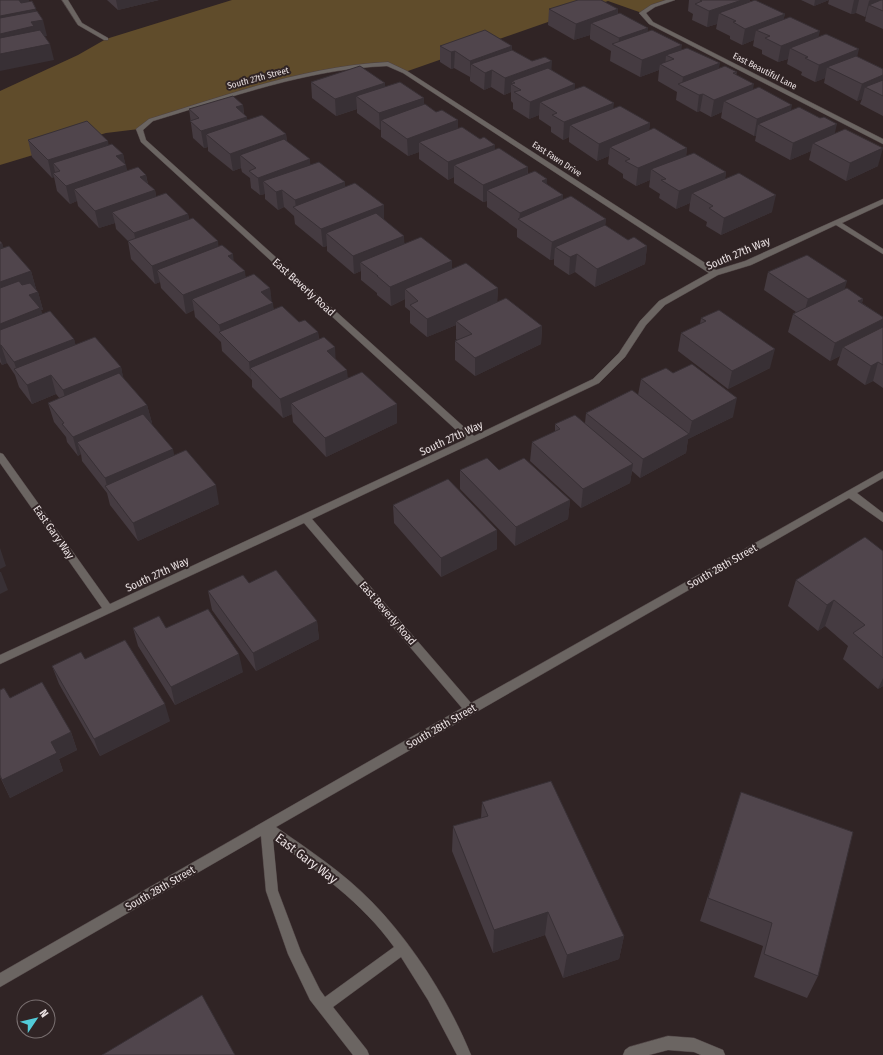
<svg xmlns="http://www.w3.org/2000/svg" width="883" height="1055" font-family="'Fira Sans Condensed',sans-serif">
  <rect width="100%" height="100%" fill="#302425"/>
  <path fill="#604c2b" d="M232,0H672L653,6L642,13L608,1L405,72L388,64L365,65L274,82L151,120L139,129L106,133L0,165V91L78,55L106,39Z"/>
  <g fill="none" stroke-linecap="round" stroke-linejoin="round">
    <g stroke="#4e4243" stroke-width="1">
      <path id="minor" d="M62,0H68L82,23L108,38V40H104L78,25Z
        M666,0H675L655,7L646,13L653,22L883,139V144L649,24L639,13L651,5Z
        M388,62L407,71L716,270L745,261L883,199V204L842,223L883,249V254L836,225L751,265L718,275L665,305L646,325L625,357L599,383L312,519L471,703L883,471V478L857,493L883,513V522L849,498L276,827C309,850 344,873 372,902C413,944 449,1001 471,1055H457L428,1000L401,957L333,1007L367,1050L369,1055H353L310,1000L288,954L266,891L261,836L0,987V973L462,708L304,523L0,664V655L102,608L0,463V453L3,454L110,604L466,439L141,142L136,129L149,119C227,95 306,66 388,62ZM387,66L403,73L709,273L659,301L640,321L619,353L593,379L474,436L146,140L143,130L153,121C229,98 307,69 387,66ZM273,839C317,871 362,902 394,947L325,997L320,990L301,952L278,891Z
        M668,1036L694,1038L723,1050L725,1055H701L694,1052L668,1050L649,1055H623L625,1050L629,1047Z"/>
    </g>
    <use href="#minor" fill="#6b6562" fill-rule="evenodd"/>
  </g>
  <path fill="#453b41" d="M107,0H159L118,10Z
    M689,0H750V1L785,14L783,20L883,69V116L860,104L862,99L857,101L824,83L825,78L815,82L801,75L802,72L787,64L788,59L778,62L762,54V50L753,46L754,40L742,45L730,39V36L716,29L717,24L707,27L692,20L693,14L688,11Z
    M801,0H829L814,6Z
    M829,0H883V29L865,21L866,16L865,17L856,13L851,14L828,4Z
    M549,9H618V14L648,31L682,50L719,68L737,72L736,75L753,90L835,133L878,166L846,181L809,160L811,151L790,160L755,141L756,136H754L721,118L722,112L711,117L700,111L697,112L676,100L677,92L658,81L659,70L640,77L610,61L611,51L590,39V35L574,40L548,25Z
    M440,46H512V50L532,61L552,71L575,84L574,89L613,108L650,123L649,130L687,148L686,156L726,172L725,179L772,212L721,235L706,226L707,222L689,211L690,203L676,209L659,198L660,194L649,187L650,180L636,186L623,178V174L608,164L609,156L597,161L569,142V137L563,140L551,132V127L539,119V115L529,119L513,109V103L511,101V92L504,95L491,87L484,90L470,81V77L454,68L451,69L440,62Z
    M311,82L385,83V87L424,105L436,112L458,120V128L495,149L528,167V174L547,185L563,195L562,200L606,219L605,225L628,240L647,246L645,264L595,287L575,272L569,275L554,265V259L550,260L517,237V229L487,207V201L483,202L454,183V177L448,180L419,159V152L408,156L381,137V129L380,130L357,113V109L336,116L312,98Z
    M243,105L244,114L247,120L286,134L287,142L310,159V165L345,187L384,205V220L404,236V243L452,269L498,288L497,302L542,326L541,344L475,376L455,360V341L457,340L456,339V325L427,337L410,323V311L405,307V299L391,306L377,295V293L361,280V271L354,274L327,251V246L323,247L295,224L294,216L284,207L278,210L265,199V194L260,195L251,188L250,178L242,172L241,168L233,171L208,151V147L204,148L193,138L189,109Z
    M28,140L108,141V145L123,154L125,164L127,171L146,175L148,184L155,190L156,196L188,214L189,219L234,261L246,277L270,288L271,301L274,310L318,332L319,339L335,359L348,378L397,404V423L326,457L293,422L292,414L283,418L252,387V380L222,351L221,342L195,317L194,310L186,314L161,288L160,282L155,284L131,259L128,241L116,229L115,223L99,228L78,206L77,201L70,204L57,191L54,177L52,178L32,157Z
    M0,241L2,243L3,248L31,271L36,289L38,292L43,310H41L42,314L74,339L75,344L121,367L123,378L147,405L152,423H151L174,456L219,504L138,541L110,505L107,493L82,461L81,454L78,456L67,442L66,437L54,422L48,403L60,399L56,394L32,404L19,387L15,375L7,363L2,365L0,362Z
    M768,272L844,290L863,299L862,303L883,317L882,328H883V388L873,381L865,385L837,365L840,356L830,361L788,332L793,314L796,312L764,290Z
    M701,318L770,368L728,389L678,351L681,333L700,324Z
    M641,379L733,417L688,439L686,453L640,478L632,471L630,483L581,508L530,461L532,442L555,432V424L585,423L586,413L638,395Z
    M460,470H499L570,500L568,519L515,546L460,489Z
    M393,505L497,530V549L441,577L394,523Z
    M883,551V686L878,689L843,659L848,646L825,626L818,631L788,606L796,580Z
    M249,583L317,621L319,639L256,671L212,610L208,591Z
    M133,628H166L243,672L175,705L138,646Z
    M85,659L170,721L100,756L59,684L52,666Z
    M0,690L10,698L71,732L77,750L59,759L63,771L10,798L0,777Z
    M741,792L818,976L807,998L754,977L763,946L700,921Z
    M482,802L624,936L619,959L563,978L545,935L493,953L452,851L453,826L481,818Z"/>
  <path fill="#383035" d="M0,0H29L31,8Z
    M116,0H159L118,10Z
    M742,0H750L748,13H719L717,24L707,27L709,11Z
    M815,0H829L814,6Z
    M854,0H859L856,13L851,14Z
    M870,0H883L869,5L866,16L865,17L869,1Z
    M36,9L38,21L43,20L47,36L37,38L0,51V16Z
    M618,9L617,25L591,23L590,35L574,40L576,24Z
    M785,14L781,30H756L754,40L742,45L745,29Z
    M648,28L647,44L618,48L619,38Z
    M820,31L816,48H790L788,59L778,62L781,46Z
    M50,44L54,60L0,71V54Z
    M682,45L680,62L666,55L665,67L660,64L659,70L640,77L642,60Z
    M512,46L511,62L471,64L470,77V61Z
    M859,49L855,66L827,67L825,78L815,82L819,65Z
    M455,51L454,68L451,69V52Z
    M552,61L551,78L515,83L512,81V85L511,84V92L504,95L505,78Z
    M720,63L717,80L682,86L683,77Z
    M492,70L491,87L484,90L485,73Z
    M883,75V90L865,87L862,99L857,101L862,84Z
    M385,83L386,99L356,96L357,109L336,116L335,99Z
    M575,84L574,101L540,102L539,115L529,119L530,102Z
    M754,84L751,101H724L722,112L711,117L714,100Z
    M703,94L700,111L697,112L699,95Z
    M424,98V114L381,120V129L380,130L379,113Z
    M614,103L612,120L570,125L569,137L563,140L564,122Z
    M243,105L244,118L247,117L249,134H206L208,147L204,148L201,131L236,107Z
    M792,105L789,121L758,124L756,136H754L757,119Z
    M458,120V137L419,142V152L408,156L407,139Z
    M650,123L648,140L610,147L609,156L597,161L599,144Z
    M837,124L833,141L813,143L811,151L790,160L793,143Z
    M286,134L288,151L240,155L241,168L233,171L230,154Z
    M108,141L111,158L53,163L56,176L53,173L54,177L52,178L48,160Z
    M495,145L494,162L454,165V177L448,180V162Z
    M687,148L685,165L651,169L650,180L636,186L638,168Z
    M883,148L878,166L846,181L850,163Z
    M123,154L126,166V165L130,183L74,189L77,201L70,204L66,186L116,156Z
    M310,159L311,176L263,181L265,194L260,195L258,178Z
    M528,167L527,184L487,190V201L483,202V185Z
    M726,172L723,190L692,193L690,203L676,209L679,191Z
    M146,175L149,192L155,190L158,208L112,212L115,223L99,228L95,211L140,177Z
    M547,179L546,197L542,181Z
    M345,182L346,199L296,208L295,200Z
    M282,190L284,207L278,210L276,192Z
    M563,195L561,213L519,220L520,213Z
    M776,195L772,212L721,235L724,218Z
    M384,205V223L326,233L327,246L323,247L321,229Z
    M188,214L191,231L138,251L134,233Z
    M606,219L604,237L555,247L554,259L550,260L552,242Z
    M404,236L405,254L360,262L361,271L354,274L353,256Z
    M218,241L220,259L157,270L160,282L155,284L152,266Z
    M2,243L7,261L0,264V244Z
    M647,246L645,264L595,287L597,269Z
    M233,254L235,272L228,256Z
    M577,254L575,272L569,275L570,257Z
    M452,261V279L405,289V299L391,306L390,287Z
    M31,271L36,289L0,302V282Z
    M245,271L247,289L192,299L194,310L186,314L183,295Z
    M847,281L842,299L803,317L808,299Z
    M270,288L272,303H273L275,321L221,333L219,325L261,292Z
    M498,288L497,306L456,321V325L427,337V319Z
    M38,292L43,310H41L46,326L0,344V324L29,295Z
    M863,299L857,317L858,301Z
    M883,319V326L880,336L843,347L840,356L830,361L835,343Z
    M542,326L541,344L475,376V358Z
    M318,332L320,351L250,368L251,380L249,362Z
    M74,339L79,357L18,374L14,362Z
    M0,345H1L7,363L2,365L0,357Z
    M335,347L336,366L327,351Z
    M775,349L770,368L728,389L732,371Z
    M878,362L873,381L865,385L871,366Z
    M121,367L125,385L68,409L63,390Z
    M347,370L349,388L291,403L292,414L283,418L280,399Z
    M51,375L56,394L32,404L27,385Z
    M737,398L733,417L688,439L686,453L640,478L643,459L689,434L692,421Z
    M397,404V423L326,457L325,438Z
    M147,405L152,423L85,452L77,442L81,454L78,456L73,437Z
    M173,449L177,467L108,490L105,478Z
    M633,464L630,483L581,508L583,489Z
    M216,485L219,504L138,541L133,523Z
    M570,500L568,519L515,546L516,527Z
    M497,530V549L441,577V558Z
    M0,548L6,566L0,569Z
    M0,572H1L8,590L0,594Z
    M834,600L825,626L818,631L827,605Z
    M317,621L319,639L256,671L253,653Z
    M239,654L243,672L175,705L171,687Z
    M883,678V686L878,689Z
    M165,704L170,721L100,756L94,739Z
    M71,732L77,750L59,759L63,771L10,798L2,780L51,742Z
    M548,912L545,935L493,953L494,930Z
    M624,936L619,959L563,978L567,955Z"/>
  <path fill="#50454c" stroke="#383035" d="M0,0H19L21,3L32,1L36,9L0,16Z
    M578,0H601L618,9L576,24L549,9Z
    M700,0H742L709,11L695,4L702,1Z
    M755,0L785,14L745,29L733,22L736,21L719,13Z
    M881,0H883V11L869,5Z
    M37,11L43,20L31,22L34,26L0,34V18Z
    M620,13L648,28L619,38L591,23Z
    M790,17L820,31L781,46L765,38L770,36L756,30Z
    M40,30L50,44L0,54V38Z
    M485,30L512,46L470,61L455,51L451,52L440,46Z
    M652,30L682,45L642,60L612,44Z
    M826,34L859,49L819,65L805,58L808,57L790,48Z
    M687,48L720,63L683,77L660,64L674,59L666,55Z
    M512,50L532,61L545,57L552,61L505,78L492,70L485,73L471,64Z
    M856,56L883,69V75L862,84L827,67Z
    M360,66L385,83L335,99L311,82Z
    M725,66L737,72L733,73L754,84L714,100L703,94L699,95L678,84Z
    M548,68L575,84L530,102L514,92L521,90L511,84L515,83L512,81Z
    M883,80V96L865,87Z
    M400,82L424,98L379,113L356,96Z
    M584,86L614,103L564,122L552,115L557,113L540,102Z
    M759,87L792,105L757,119L724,101Z
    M233,96L243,105L236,107L247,117L201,131L190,121L199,118L189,109Z
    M425,104L436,112L442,110L458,120L407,139L381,120Z
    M620,106L650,123L599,144L570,125Z
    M799,107L820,118L824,117L837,124L793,143L758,124Z
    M262,115L286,134L230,154L206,134Z
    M87,121L108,141L48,160L28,140Z
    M462,127L480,139L484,137L495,145L448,162L419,142Z
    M654,128L687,148L638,168L625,161L630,159L610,147Z
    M845,129L883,148L850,163L813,143Z
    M284,139L310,159L258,178L249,171L256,168L240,155Z
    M112,144L123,154L116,156L126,165L66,186L53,173L60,171L53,163Z
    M499,148L528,167L483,185L454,165Z
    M694,153L726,172L679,191L661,180L666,179L651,169Z
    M319,162L345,182L295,200L282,190L276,192L263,181Z
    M138,167L146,175L140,177L155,190L95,211L74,189Z
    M535,171L547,179L542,181L563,195L520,213L487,190Z
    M739,173L776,195L724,218L709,208L713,206L692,193Z
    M355,183L384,205L321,229L293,207Z
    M166,193L188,214L134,233L112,212Z
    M571,196L606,219L552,242L518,219Z
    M376,213L404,236L353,256L326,233Z
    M193,218L218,241L152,266L128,241Z
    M605,225L628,240L634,237L647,246L597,269L577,254L570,257L555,247Z
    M421,237L452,261L390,287L377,276H378L360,262Z
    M222,245L233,254L228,256L245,271L183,295L157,270Z
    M9,246L31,271L0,282V249Z
    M807,255L847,281L808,299L768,272Z
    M466,263L498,288L427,319L410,305L418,301L405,289Z
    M254,274L270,288L261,292L273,303L219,325L192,299Z
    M19,281L22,285L30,283L38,292L29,295L40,308L0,324V288Z
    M847,288L863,299L858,301L883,317V319L835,343L793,314Z
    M506,298L542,326L475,358L455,341L472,334L456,321Z
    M282,306L299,322L305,320L318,332L249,362L219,332Z
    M719,310L775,349L732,371L681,333L706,321L701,318Z
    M50,311L74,339L14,362L1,345H0V330Z
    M883,327V365L878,362L871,366L843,347Z
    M95,337L121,367L63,390L51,375L27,385L14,369Z
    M324,337L335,347L327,351L347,370L280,399L250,368Z
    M692,364L737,398L692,421L641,379L666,368L673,373Z
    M362,372L397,404L325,438L291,403Z
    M119,373L147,405L73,437L62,424L64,423L48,403Z
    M632,390L689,434L643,459L586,413Z
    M143,414L173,449L105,478L77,442Z
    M575,415L633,464L583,489L532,442L560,429L555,424Z
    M186,450L216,485L133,523L105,486Z
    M487,458L499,470L524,458L570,500L516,527L460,470Z
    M448,479L497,530L441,558L393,505Z
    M865,537L883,551V658L853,633L865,625L834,600L827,605L796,580Z
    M276,570L317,621L253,653L208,591L243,575L249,583Z
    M208,609L239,654L171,687L133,628L159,616L166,628Z
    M125,640L165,704L94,739L52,666L81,652L85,659Z
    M42,682L71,732L51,742L57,753L2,780L0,775V690L4,688L10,698Z
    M551,781L624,936L567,955L548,912L494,930L453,826L488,816L482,802Z
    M741,792L853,832L818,976L764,954L772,923L708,898Z
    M202,995L235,1055H102Z"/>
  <g text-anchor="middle" stroke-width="4" stroke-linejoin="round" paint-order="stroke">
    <g font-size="9" fill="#eae1e2" stroke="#302425">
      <text transform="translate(765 71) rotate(27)" y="3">East Beautiful Lane</text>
      <text transform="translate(258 78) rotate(-15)" y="3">South 27th Street</text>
      <text transform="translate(557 159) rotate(33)" y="3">East Fawn Drive</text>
    </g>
    <g font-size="11" fill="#eae1e2" stroke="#302425">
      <text transform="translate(738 253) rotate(-23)" y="4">South 27th Way</text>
      <text transform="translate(304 287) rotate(42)" y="4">East Beverly Road</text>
      <text transform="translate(451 438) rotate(-25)" y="4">South 27th Way</text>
      <text transform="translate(54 532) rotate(55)" y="4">East Gary Way</text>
      <text transform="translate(722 566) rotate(-30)" y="4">South 28th Street</text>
      <text transform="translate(157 574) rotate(-25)" y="4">South 27th Way</text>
      <text transform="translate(388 613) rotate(49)" y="4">East Beverly Road</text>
      <text transform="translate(441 726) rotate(-30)" y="4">South 28th Street</text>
      <text transform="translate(160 888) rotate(-30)" y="4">South 28th Street</text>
    </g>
    <g font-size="13" fill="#eae1e2" stroke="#302425">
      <text transform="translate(307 858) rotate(37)" y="5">East Gary Way</text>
    </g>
  </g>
  <g transform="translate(36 1019) rotate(55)"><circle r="19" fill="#302425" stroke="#7a7071"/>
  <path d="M0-3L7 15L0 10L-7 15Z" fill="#52cbd8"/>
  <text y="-6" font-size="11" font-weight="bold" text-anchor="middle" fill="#eae1e2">N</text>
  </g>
</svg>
